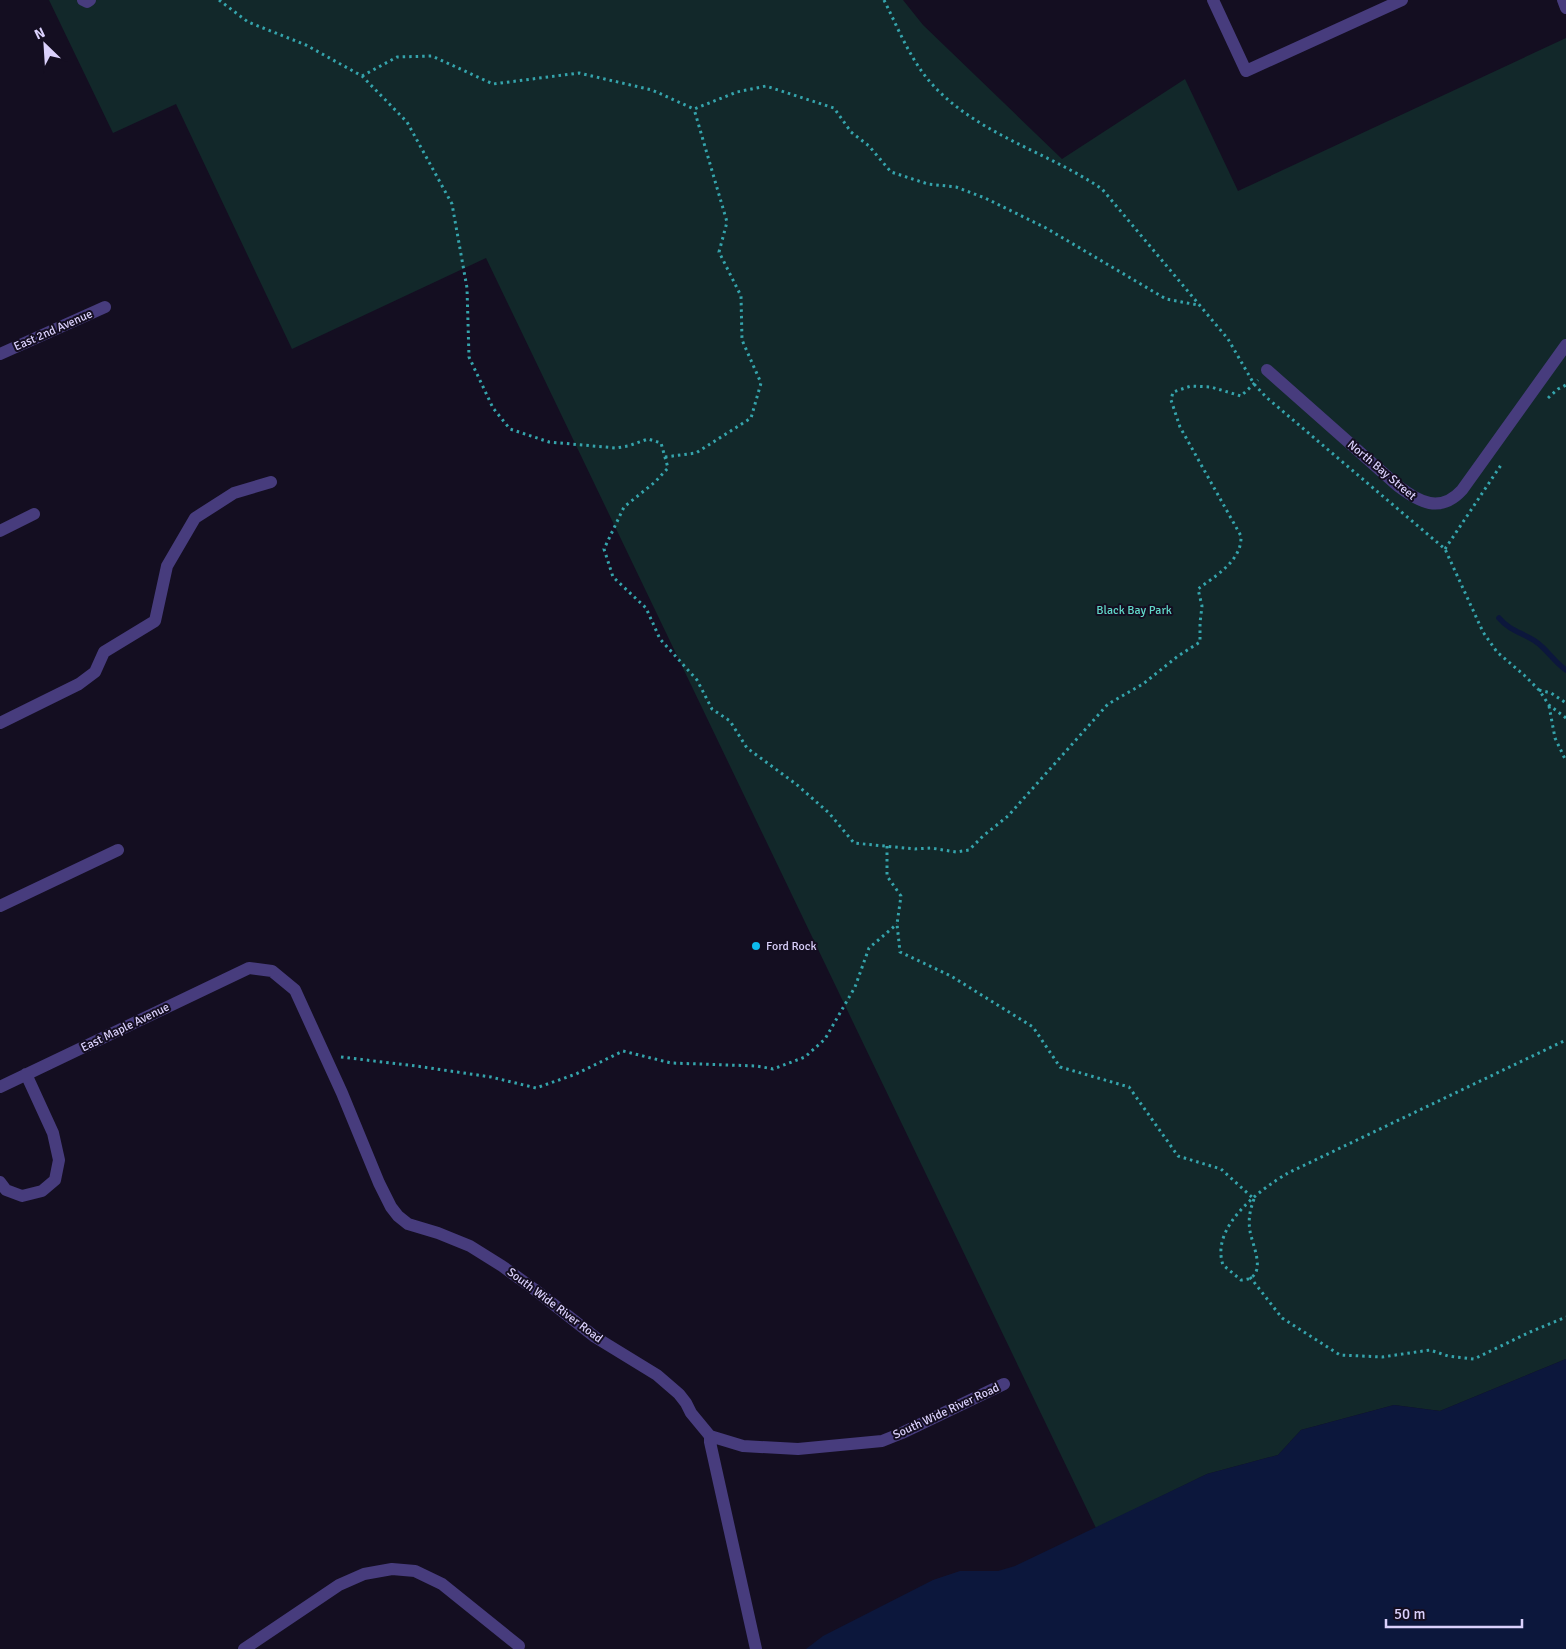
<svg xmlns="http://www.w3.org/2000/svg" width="1566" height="1649" font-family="Signika,sans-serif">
  <rect width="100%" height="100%" fill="#140e21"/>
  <path fill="#12282a" d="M49,0H903L923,25L1062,159L1185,79L1238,191L1566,38V1359L1440,1411L1394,1405L1301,1430L1278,1455L1207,1474L1096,1528L486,258L292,349L176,104L113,133Z"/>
  <path fill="#0c173c" d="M1566,1359V1649H806L823,1636L933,1580L960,1571H998L1015,1566L1207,1474L1278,1455L1301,1430L1394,1405L1440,1411Z"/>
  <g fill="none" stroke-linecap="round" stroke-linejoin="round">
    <path stroke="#0c173c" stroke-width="5.5" d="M1499,618C1510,631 1521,632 1535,641C1547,649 1554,662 1566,670"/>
    <path stroke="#35a4ac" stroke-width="3" stroke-dasharray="2.5 4" stroke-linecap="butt" d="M219,0L248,22L306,45L362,76L407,122L452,204L467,288L469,357L493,408L510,429L549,442L616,448L628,446L648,439L661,443L668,468L655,482L624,507L604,549L613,577L646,608L660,639L697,680L712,709L730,721L747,748L796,784L829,813L854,843L915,849L931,848L956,852L969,850L983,836L1008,816L1108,704L1143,684L1178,656L1200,642V623L1202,606L1198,589C1215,576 1242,561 1241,536L1180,427L1171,400L1173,392L1191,386L1211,387L1241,396L1258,380
      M884,0C897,26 908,54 926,77C971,133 1045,150 1102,189L1228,339L1254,384L1266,397L1445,549L1483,632L1497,652L1524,675L1539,690L1549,705L1566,718
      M362,76L397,57L432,56L493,84L579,73L652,90L694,109L737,92L766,86L834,108L851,132L869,146L891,172L928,184L956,187L985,198L1046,228L1166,299L1198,305
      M1548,398L1558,389L1566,385
      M665,457L696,453L751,418L761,383L742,340L741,296L719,252L727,222L694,109
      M1445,549L1501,465
      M1539,690L1551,693L1566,703
      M1549,706L1555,738L1566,761
      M887,846V876L901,896L897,924L900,952L951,976L1033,1027L1060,1067L1129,1087L1178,1156L1221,1169L1254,1199
      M341,1057L416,1066L491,1077L536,1088L576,1074L623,1051L671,1063L757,1066L773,1069L805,1057L825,1039L855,987L869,948L897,924
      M1254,1199C1250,1210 1248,1219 1250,1231C1252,1245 1270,1279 1241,1280L1223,1265C1210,1227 1259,1190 1288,1173L1566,1040
      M1250,1277L1282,1318L1340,1355L1382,1357L1430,1350L1448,1356L1474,1359L1530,1332L1566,1317"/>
    <path stroke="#473c7d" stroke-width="12" d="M83,0L87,2L90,0
      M1213,0L1246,71L1402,0
      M1563,0L1566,8
      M0,354L105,307
      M1267,370L1398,486C1419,502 1440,514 1462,490L1566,345
      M0,531L34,514
      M0,723L79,684L95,672L104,652L155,621L167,566L195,518L234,493L271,482
      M0,906L118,850
      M0,1087L249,968L272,971L295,990L342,1093L379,1183L391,1207L398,1216L408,1224L438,1233L470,1246L502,1266L534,1289L595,1337L657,1375L679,1394L686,1403L691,1413L710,1436L743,1446L798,1449L882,1441L902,1433L1004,1384
      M0,1182L6,1190L22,1196L42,1191L55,1180L59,1160L53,1133L26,1074
      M710,1436V1442L756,1649
      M244,1649L339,1585L364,1574L392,1569L415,1571L442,1584L519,1646"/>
  </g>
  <circle fill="#0dbaec" stroke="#140e21" stroke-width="2" cx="756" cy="946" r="5"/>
  <g text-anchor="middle" stroke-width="4" stroke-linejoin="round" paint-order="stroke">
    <g font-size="12" fill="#dbd1fc" stroke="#140e21">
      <text transform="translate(53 330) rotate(-24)" y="4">East 2nd Avenue</text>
      <text transform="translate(1382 470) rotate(40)" y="4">North Bay Street</text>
      <text transform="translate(125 1027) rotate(-26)" y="4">East Maple Avenue</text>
      <text transform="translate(555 1305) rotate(37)" y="4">South Wide River Road</text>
      <text transform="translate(946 1411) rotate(-25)" y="4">South Wide River Road</text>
    </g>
    <g font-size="12" fill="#61d8c9" stroke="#140e21">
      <text x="1134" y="614">Black Bay Park</text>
    </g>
    <g font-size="12" fill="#dbd1fc" stroke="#140e21" text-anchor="start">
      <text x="766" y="950">Ford Rock</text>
    </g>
  </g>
  <g transform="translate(45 45) rotate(335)" stroke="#140e21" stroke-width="4" paint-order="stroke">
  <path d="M0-4L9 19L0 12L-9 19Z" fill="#dbd1fc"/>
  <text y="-8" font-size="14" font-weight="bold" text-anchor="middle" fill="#dbd1fc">N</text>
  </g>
  <path d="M1386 1619v8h136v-8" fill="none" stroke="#dbd1fc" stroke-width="2.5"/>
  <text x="1394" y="1619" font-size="15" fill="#dbd1fc" stroke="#140e21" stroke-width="4" paint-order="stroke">50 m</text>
</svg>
